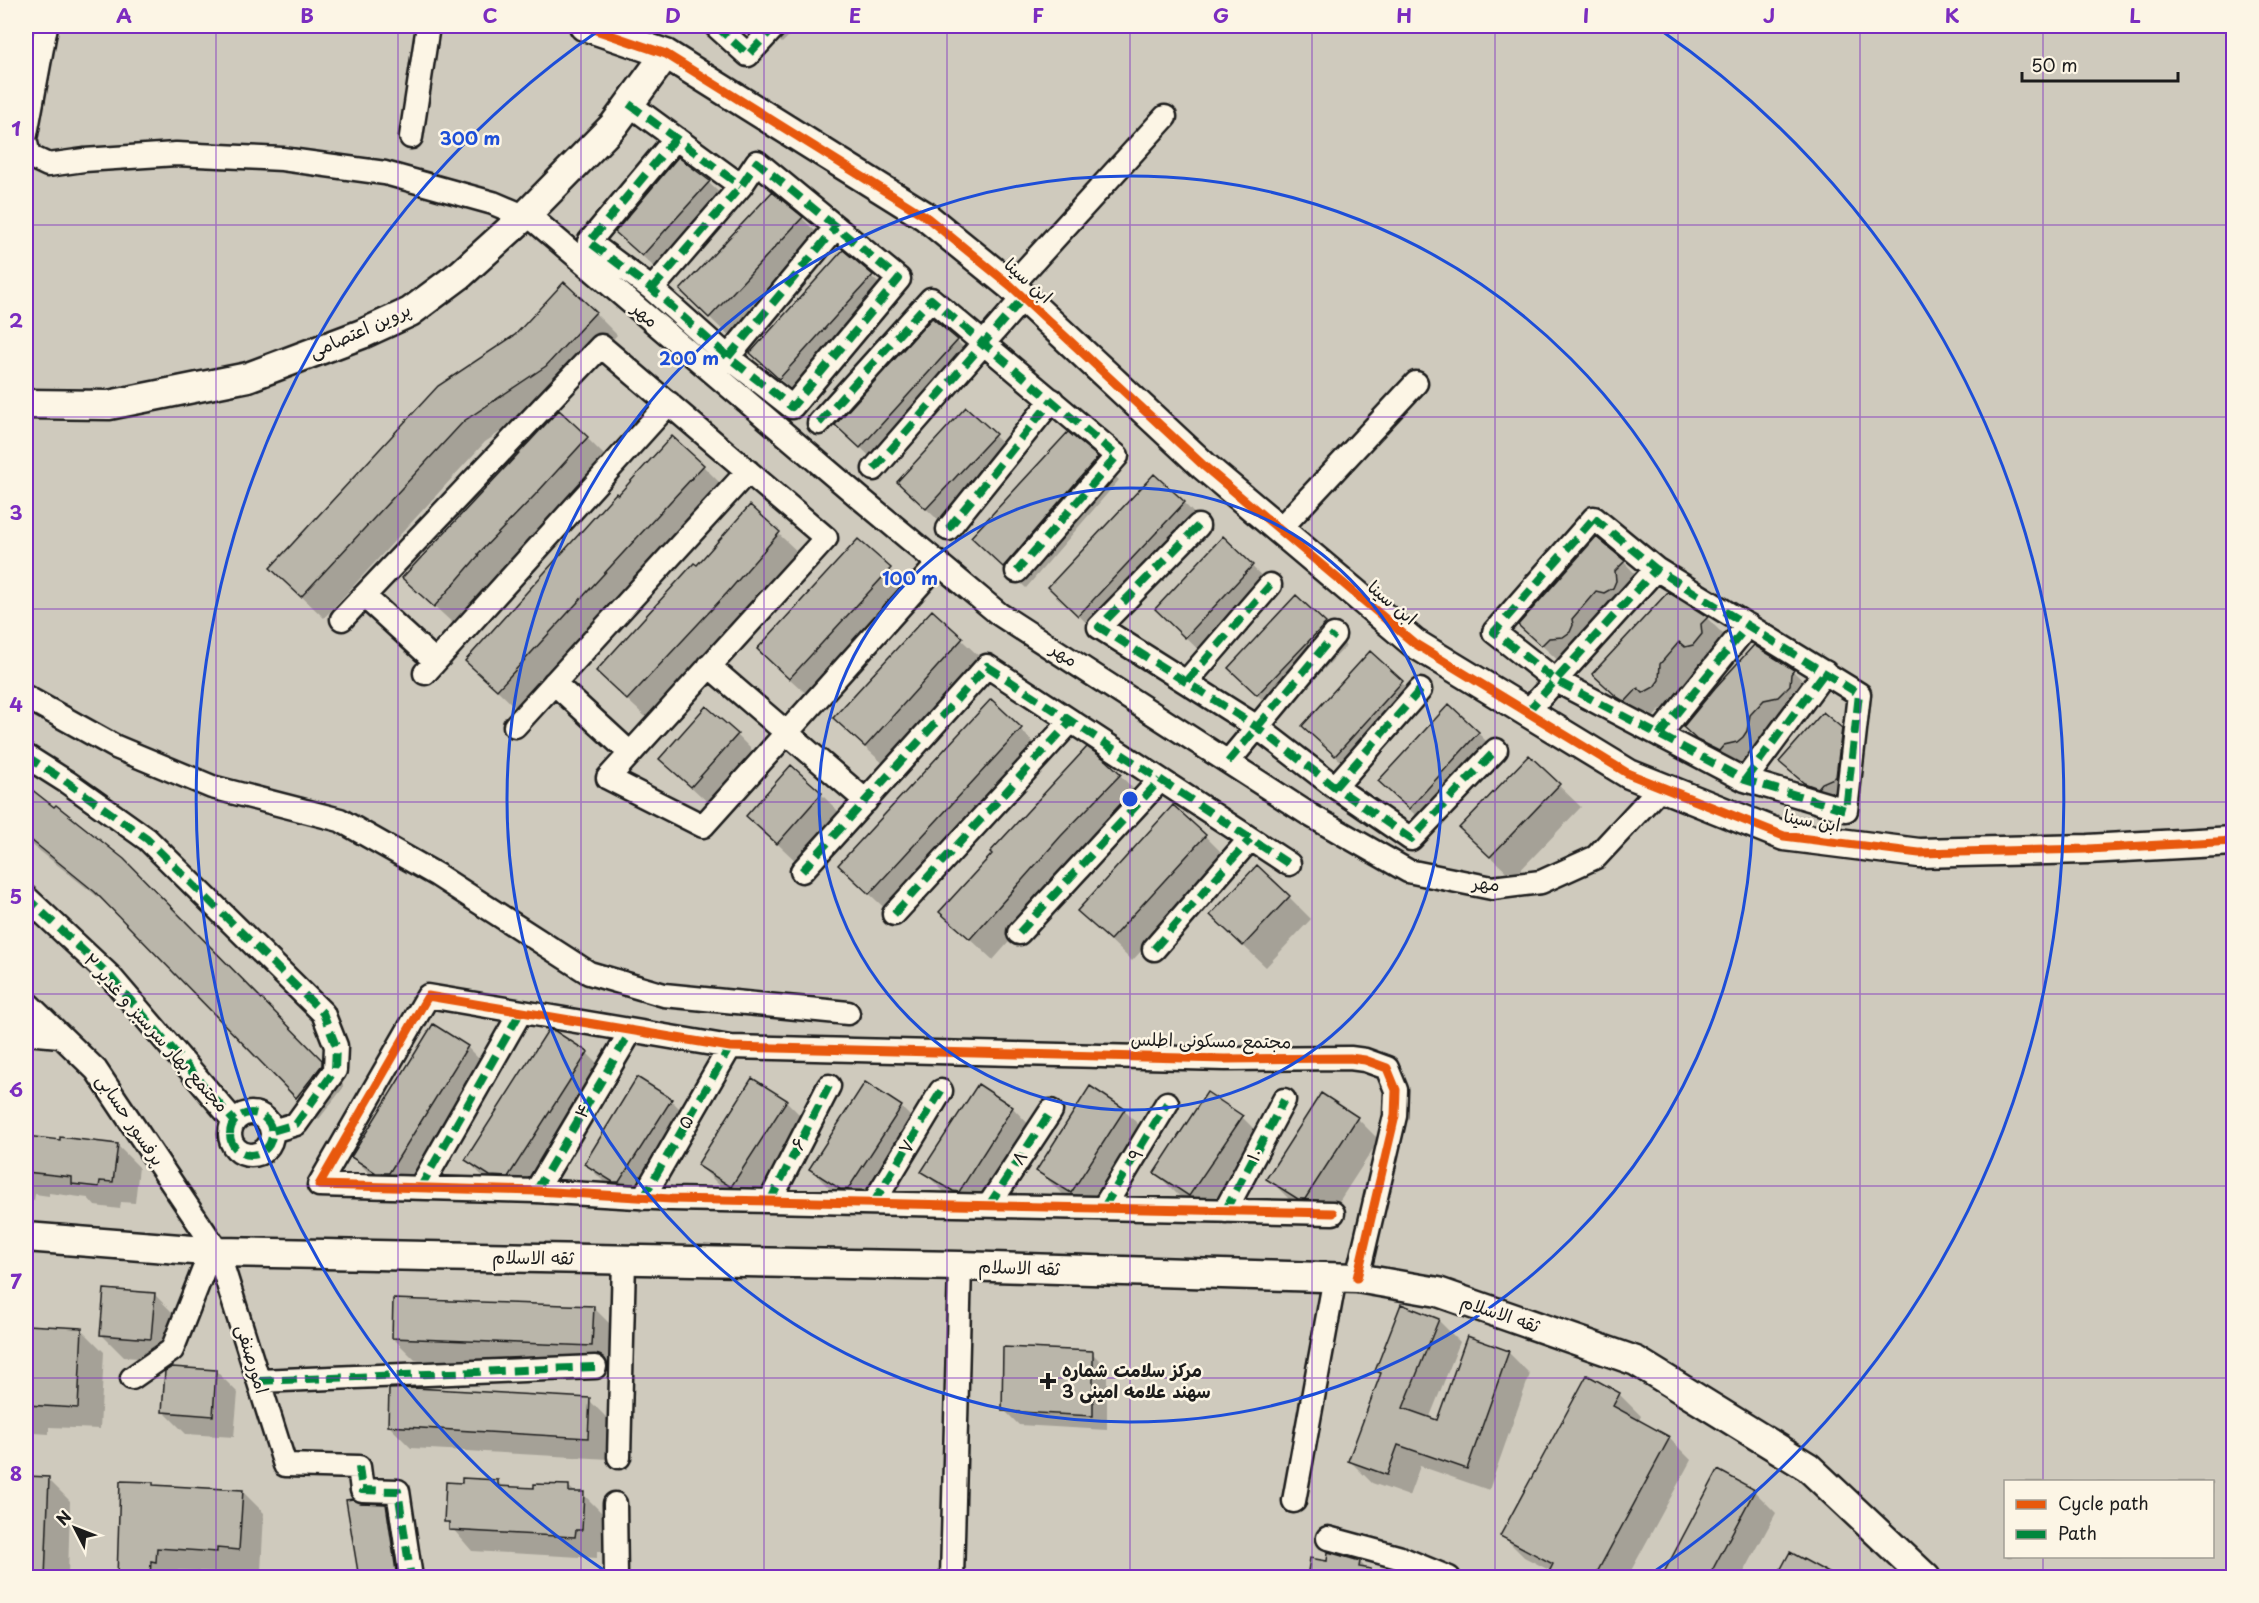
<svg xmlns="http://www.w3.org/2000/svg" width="2259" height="1603" font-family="'Playpen Sans','Playpen Sans Arabic',sans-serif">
  <rect width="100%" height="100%" fill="#eee8d9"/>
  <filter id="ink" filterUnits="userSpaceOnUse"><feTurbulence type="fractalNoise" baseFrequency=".0167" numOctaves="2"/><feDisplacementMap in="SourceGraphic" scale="12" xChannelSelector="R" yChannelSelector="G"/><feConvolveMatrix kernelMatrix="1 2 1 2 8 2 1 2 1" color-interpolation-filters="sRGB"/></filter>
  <g filter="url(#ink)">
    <path fill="#cfcabd" stroke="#76736c" stroke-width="1.5" fill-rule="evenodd" d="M26,26H2233V1577L26,1578ZM2006,1482H2212V1556H2006Z"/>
    <path fill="#0003" d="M763,26H799L782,43Z
      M678,159L709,183L731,204L665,277L639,253Z
      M802,218L824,240L732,339L704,312Z
      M843,252L872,277L894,298L802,400L752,353Z
      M595,313L617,335L567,388L485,442L324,618L272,568Z
      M957,341L979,363L883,469L837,425Z
      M966,409L1017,457L949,530L921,504Z
      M1068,434L1119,480L1026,588L995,559Z
      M587,438L609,460L457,627L404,578Z
      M703,466L725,488L519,711L467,661L618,497Z
      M1184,503L1205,525L1101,637L1072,609Z
      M750,507L801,555L650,721L620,693L697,567Z
      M1223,538L1274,588L1208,659L1179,631Z
      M858,541L912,591L812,699L781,671Z
      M1624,562L1645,584L1564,666L1520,625Z
      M1668,594L1707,618L1729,640L1709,669L1702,663L1681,687L1680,702L1666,714L1661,709L1648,723L1641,719L1594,674Z
      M932,612L984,661L887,767L857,740Z
      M1325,624L1346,646L1280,716L1252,690Z
      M1754,647L1793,671L1815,693L1741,772L1707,748L1685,727Z
      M1370,653L1424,704L1358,776L1326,748Z
      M1020,729L1042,751L892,915L862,887Z
      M1841,729L1863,752L1858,799L1827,805L1781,762Z
      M1478,733L1500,755L1431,829L1402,803Z
      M737,735L759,757L714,808L661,759Z
      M1529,757L1581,807L1513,878L1483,850Z
      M1120,775L1141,797L1083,858L993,960L941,912Z
      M26,787L123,860L343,1084V1088L319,1119L117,912L26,840Z
      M821,794L843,816L800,865L748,816Z
      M1205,836L1227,858L1132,961L1080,911Z
      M1289,897L1311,919L1266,967L1234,937Z
      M433,1026L467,1047L489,1069L411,1195L375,1179L353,1157Z
      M555,1033L587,1053L609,1075L530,1198L488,1182L467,1160Z
      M865,1084L901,1107L923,1129L863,1210L832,1191L810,1169Z
      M979,1086L1013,1108L1034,1130L976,1213L945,1193L923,1171Z
      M671,1100L693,1122L641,1204L607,1185L585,1163Z
      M786,1101L808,1123L754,1208L721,1187L699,1165Z
      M1124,1110L1146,1132L1093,1214L1060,1192L1038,1170Z
      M1242,1117L1264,1139L1212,1217L1178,1195L1156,1173Z
      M1357,1118L1379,1140L1327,1220H1321L1290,1200L1268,1178Z
      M26,1138L117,1145L139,1167L135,1203L121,1202L120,1209L95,1206L88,1198L49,1193V1196L35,1194L34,1201L26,1200Z
      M154,1294L176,1316L172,1360L124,1357L102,1335Z
      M593,1307L615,1329L613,1367L415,1360L393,1338Z
      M1438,1320L1460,1342L1429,1419L1438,1422L1508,1352L1530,1374L1489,1490L1420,1466L1409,1496L1372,1483L1350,1461L1381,1375L1377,1371Z
      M26,1326L82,1330L104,1352L100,1429L49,1427V1434L34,1433L26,1425Z
      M1092,1353L1107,1368V1430L1019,1425L1004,1410Z
      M216,1371L238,1393L234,1437L186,1434L164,1412Z
      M1588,1377L1619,1394L1641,1416L1638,1422L1669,1438L1691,1460L1627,1578H1552L1551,1571L1524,1557L1502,1535Z
      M589,1400L611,1422L610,1459L411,1448L389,1426Z
      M26,1478L48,1479L70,1501L68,1578H26Z
      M497,1481L504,1488L535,1489L568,1486L576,1493L583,1494L605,1516L604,1551H597V1558L472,1551L446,1521Z
      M152,1483L156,1487L242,1491L264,1513L261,1571L238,1570V1573L178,1570V1578H119Z
      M1754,1491L1776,1513L1741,1578H1663Z
      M361,1505L386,1506L408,1528L415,1578H361Z
      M1360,1562L1375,1578H1308L1328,1563Z"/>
    <path fill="#bab6aa" stroke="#1c1c1c" stroke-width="1.5" d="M678,157L710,181L642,256L615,232Z
      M772,192L803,217L709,318L680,290Z
      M843,250L873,275L779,379L750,353Z
      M564,282L596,312L546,366L464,421L301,597L270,568L438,386L515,335Z
      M932,318L958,340L860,448L835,425Z
      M966,407L996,434L926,509L897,482Z
      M559,410L588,437L535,495L478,554L479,555L434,607L402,578Z
      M1068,432L1098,457L1003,567L971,537Z
      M672,436L704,465L497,690L465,661L616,493L618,495Z
      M1154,474L1185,502L1078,616L1048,587Z
      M750,505L780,532L727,593L627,700L596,671L694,563L697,565Z
      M1223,536L1253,565L1185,638L1155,609Z
      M1596,537L1625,561L1615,571L1616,581L1613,588L1604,593L1596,591L1572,619L1573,625L1570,632L1563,637L1549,638L1541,646L1518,625Z
      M858,539L891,568L789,679L757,649Z
      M1668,592L1708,617L1701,624L1702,634L1693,645L1685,647L1679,642L1660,664L1659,680L1654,687L1643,693L1638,688L1625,702L1617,697L1592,674Z
      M1296,595L1326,623L1257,695L1228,668Z
      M932,610L963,638L865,747L833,718Z
      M1754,645L1794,670L1791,674L1790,685L1778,697L1764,700L1750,715L1747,731L1743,737L1737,742L1724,745L1719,751L1697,740L1683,727L1715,688Z
      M1370,651L1403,681L1335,756L1302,726Z
      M991,699L1022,728L869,894L838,865Z
      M1449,704L1479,732L1409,809L1378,781Z
      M706,706L738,734L691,787L659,759Z
      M1823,712L1842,728L1836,777L1822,783L1818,788L1804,783L1779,762Z
      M1087,747L1107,761L1121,774L1061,836L970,939L939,912L992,854L990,852Z
      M1529,755L1560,784L1490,857L1459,828Z
      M791,765L822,793L777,844L746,816Z
      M26,785L54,807L56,805L124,859L322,1060V1065L296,1098L95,892L26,836Z
      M1173,805L1206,835L1110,940L1077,911Z
      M1257,865L1290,896L1243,946L1210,915Z
      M433,1024L468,1046L389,1173H376L351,1157Z
      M548,1030L555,1031L588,1052L508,1177L490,1176L465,1160Z
      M637,1077L672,1099L619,1182H613L584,1164Z
      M752,1078L787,1100L731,1187L697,1165Z
      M865,1082L902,1106L848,1189H840L809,1169Z
      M978,1084L1013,1107L959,1192L953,1191L921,1172Z
      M1090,1086L1125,1109L1071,1193L1036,1171Z
      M1207,1092L1243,1116L1189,1196L1154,1173Z
      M1321,1093L1358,1117L1305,1199H1298L1266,1179Z
      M26,1136L60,1140V1137L118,1144L113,1182L100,1181L99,1187L72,1184V1177L26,1172Z
      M104,1289L155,1293L151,1339L100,1335Z
      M393,1299L594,1306L592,1346L392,1338Z
      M1401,1304L1439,1319L1403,1408L1437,1420L1467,1336L1509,1351L1467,1469L1398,1445L1387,1475L1348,1461L1381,1373L1375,1371Z
      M26,1325L82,1328L78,1408L26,1405Z
      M1003,1347L1093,1351V1416L1002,1411Z
      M172,1367L216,1370L213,1416L162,1412L165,1371Z
      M1587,1375L1620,1393L1613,1406L1670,1437L1594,1578H1546L1553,1564L1500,1536Z
      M415,1388L590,1398L588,1438L388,1426L389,1389Z
      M1718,1470L1755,1490L1708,1578H1661Z
      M26,1476L49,1477L45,1578H26Z
      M462,1478L498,1480V1486L534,1488V1484L569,1485V1492H584L582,1530H576L575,1537L449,1530V1522H444L446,1482L462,1483Z
      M120,1481L153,1482V1485L243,1490L239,1550L217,1548V1552L157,1548L156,1562L151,1561L150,1578H117Z
      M353,1499L361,1503L386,1504L397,1578H359L346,1500Z
      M1328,1552L1360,1561L1359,1567L1371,1569V1578H1307L1310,1558L1327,1561Z
      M1790,1552L1838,1578H1776Z"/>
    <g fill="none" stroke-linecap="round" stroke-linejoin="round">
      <g stroke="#1c1c1c" stroke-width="27">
        <path id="minor" d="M716,26L748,55L775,26
          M629,104L741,186
          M26,134L46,26
          M411,137L428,26
          M26,143L29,156L48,165L84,160L176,154L282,159L385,173L493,203L524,216
          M527,214L860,498L999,614L1310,815L1408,871L1492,888L1541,882L1596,857L1660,788
          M1011,286L1165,117
          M652,289L741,186L757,162L899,279L792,407L728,357L652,289L589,242L676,138
          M728,357L836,227
          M819,423L931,299L1117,456L1017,571
          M874,469L1023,298
          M1594,518L1656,569L1859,694L1846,810L1745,780L1555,680L1494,632Z
          M1198,526L1099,627L1257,727L1335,787L1411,839L1496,750
          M948,529L1052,400
          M1279,530L1416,383
          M364,596L435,661
          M342,619L601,346L826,538L608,778L703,826L939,563
          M709,666L866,801
          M425,673L669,403
          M1187,681L1270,585
          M554,683L630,753
          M26,697L116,747L212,787L340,820L437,875L589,973L664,995L848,1013
          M1527,712L1656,569
          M515,726L748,471
          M1659,735L1748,625
          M26,756L67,782L147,839L323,1013L336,1046L335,1070L296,1124L272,1131
          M1228,762L1334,635
          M1745,780L1825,672
          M1335,787L1420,690
          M802,871L987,666L1289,864
          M26,897L109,975L234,1121
          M894,914L1071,721
          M1019,933L1160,780
          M1154,949L1250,839
          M26,1002L96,1070L218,1252L285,1465L359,1467L362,1490L398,1491L411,1578
          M26,1033L60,1036
          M230 1134a21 21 0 1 1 42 0a21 21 0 1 1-42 0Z
          M420,1188L520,1013
          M536,1191L631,1031
          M643,1198L730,1047
          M770,1201L829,1086
          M874,1202L941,1091
          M989,1205L1051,1111
          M1104,1207L1167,1103
          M1225,1211L1284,1100
          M1333,1213L671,1199L536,1191L319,1185L428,996L730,1047L1225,1059L1350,1058L1365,1060L1387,1068L1396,1090L1395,1116L1357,1278
          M132,1378L172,1350L211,1251
          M259,1381L595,1367
          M619,1457L624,1260
          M1294,1501L1335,1277
          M615,1504L616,1578
          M1328,1538L1398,1557L1449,1578
          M952,1578L960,1266"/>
      </g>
      <g stroke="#1c1c1c" stroke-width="33">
        <path id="tertiary" d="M584,26L666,54L925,216L1011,286L1204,466L1414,643L1629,774L1784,836L1919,853L2088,849L2234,841
          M26,404L109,405L248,377L362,334L410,312L461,274L527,214L614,125L666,54
          M26,1237L218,1252L960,1266L1357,1278L1438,1292L1636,1361L1808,1467L1926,1578"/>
      </g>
      <use href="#minor" stroke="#fcf5e5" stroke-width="22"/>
      <use href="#tertiary" stroke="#fcf5e5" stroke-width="28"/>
      <path stroke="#00873e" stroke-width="8" stroke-dasharray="15 8" stroke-linecap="butt" d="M716,26L748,55L775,26
        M629,104L741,186
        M652,289L741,186L757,162L899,279L792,407L728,357L652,289L589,242L676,138
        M728,357L836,227
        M819,423L931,299L1117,456L1017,571
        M874,469L1023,298
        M1594,518L1656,569L1859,694L1846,810L1745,780L1555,680L1494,632Z
        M1198,526L1099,627L1257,727L1335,787L1411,839L1496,750
        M948,529L1052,400
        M1187,681L1270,585
        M1527,712L1656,569
        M1659,735L1748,625
        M26,756L67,782L147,839L323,1013L336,1046L335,1070L296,1124L272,1131
        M1228,762L1334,635
        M1745,780L1825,672
        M1335,787L1420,690
        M802,871L987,666L1289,864
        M26,897L109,975L234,1121
        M894,914L1071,721
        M1019,933L1160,780
        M1154,949L1250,839
        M230 1134a21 21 0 1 1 42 0a21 21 0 1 1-42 0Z
        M420,1188L520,1013
        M536,1191L631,1031
        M643,1198L730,1047
        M770,1201L829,1086
        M874,1202L941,1091
        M989,1205L1051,1111
        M1104,1207L1167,1103
        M1225,1211L1284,1100
        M259,1381L595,1367
        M359,1467L362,1490L398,1491L411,1578"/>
      <g stroke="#fcf5e5" stroke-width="13">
        <path id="cycleway" d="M584,26L666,54L925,216L1011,286L1204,466L1414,643L1629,774L1784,836L1919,853L2088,849L2234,841
          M1333,1213L671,1199L536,1191L319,1185L428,996L730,1047L1225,1059L1350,1058L1365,1060L1387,1068L1396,1090L1395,1116L1357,1278"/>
      </g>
      <use href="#cycleway" stroke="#e8590c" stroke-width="9"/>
    </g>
  </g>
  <path fill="none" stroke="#7b2cbf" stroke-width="1.5" stroke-opacity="0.55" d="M216,26V1578M398,26V1578M581,26V1578M764,26V1578M947,26V1578M1130,26V1578M1312,26V1578M1495,26V1578M1678,26V1578M1860,26V1578M2043,26V1482M26,225H2234M26,417H2234M26,609H2234M26,802H2234M26,994H2234M26,1186H2234M26,1378H2234M2043,1556V1578"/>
  <g fill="none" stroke="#1d4ed8" stroke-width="3">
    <circle cx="1130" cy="799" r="311"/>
    <circle cx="1130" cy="799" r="623"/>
    <path d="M608 1573A934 934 0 0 1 601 29M1659 29A934 934 0 0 1 1652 1573"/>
  </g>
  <path fill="#1c1c1c" stroke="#fcf5e5" stroke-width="2" d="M1045 1372h6v6h6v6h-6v6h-6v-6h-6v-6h6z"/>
  <g text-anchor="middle" stroke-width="5" stroke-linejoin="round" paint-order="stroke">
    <g font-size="18" fill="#1c1c1c" stroke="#fcf5e5">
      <text transform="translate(1028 281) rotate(42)" y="6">ابن سینا</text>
      <text transform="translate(645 315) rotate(40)" y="6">مهر</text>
      <text transform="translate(360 331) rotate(-24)" y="6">پروین اعتصامی</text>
      <text transform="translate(1392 603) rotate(40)" y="6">ابن سینا</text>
      <text transform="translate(1064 655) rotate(33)" y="6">مهر</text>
      <text transform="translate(1812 821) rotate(10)" y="6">ابن سینا</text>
      <text transform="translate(1486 884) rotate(4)" y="6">مهر</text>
      <text transform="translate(156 1033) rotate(48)" y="6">مجتمع بهار سرسبز و غدیر ۲</text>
      <text transform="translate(1211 1041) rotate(1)" y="6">مجتمع مسکونی اطلس</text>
      <text transform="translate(583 1111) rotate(-59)" y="6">۴</text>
      <text transform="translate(130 1120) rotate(56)" y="6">پرفسور حسابی</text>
      <text transform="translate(686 1122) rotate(-60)" y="6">۵</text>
      <text transform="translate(799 1144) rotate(-63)" y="6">۶</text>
      <text transform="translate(907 1147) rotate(-59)" y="6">۷</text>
      <text transform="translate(1136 1155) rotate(-59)" y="6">۹</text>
      <text transform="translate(1255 1155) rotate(-62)" y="6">۱۰</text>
      <text transform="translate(1020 1158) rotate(-57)" y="6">۸</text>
      <text transform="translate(533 1258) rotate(1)" y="6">ثقه الاسلام</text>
      <text transform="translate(1019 1268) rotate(2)" y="6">ثقه الاسلام</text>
      <text transform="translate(1500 1314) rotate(19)" y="6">ثقه الاسلام</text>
      <text transform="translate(252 1359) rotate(73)" y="6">امورصنفی</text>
    </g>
    <g font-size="18" font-weight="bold" fill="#1c1c1c" stroke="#fcf5e5" text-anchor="start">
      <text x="1062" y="1377">مرکز سلامت شماره<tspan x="1062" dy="21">3 سهند علامه امینی</tspan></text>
    </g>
  </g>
  <circle cx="1130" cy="799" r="9" fill="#1d4ed8" stroke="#fcf5e5" stroke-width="3"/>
  <g font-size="18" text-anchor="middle" font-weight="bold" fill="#1d4ed8" stroke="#fcf5e5" stroke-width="5" stroke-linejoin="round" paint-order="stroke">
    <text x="470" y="145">300 m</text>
    <text x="689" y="365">200 m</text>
    <text x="910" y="585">100 m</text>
  </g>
  <rect width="2259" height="1603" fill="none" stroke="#fcf5e5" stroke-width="66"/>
  <rect x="2004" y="1480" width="210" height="78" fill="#fcf5e5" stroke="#a29e95" stroke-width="1.5"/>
  <rect x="2016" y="1500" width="30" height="9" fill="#e8590c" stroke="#a29e95" stroke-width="1.5"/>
  <text x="2058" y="1510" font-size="18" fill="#1c1c1c">Cycle path</text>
  <rect x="2016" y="1530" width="30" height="9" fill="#00873e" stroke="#a29e95" stroke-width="1.5"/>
  <text x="2058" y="1540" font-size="18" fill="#1c1c1c">Path</text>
  <g transform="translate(75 1528) rotate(312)" stroke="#fcf5e5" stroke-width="4.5" paint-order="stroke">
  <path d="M0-4.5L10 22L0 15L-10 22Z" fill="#1c1c1c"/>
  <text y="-9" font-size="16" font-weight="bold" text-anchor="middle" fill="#1c1c1c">N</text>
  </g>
  <path d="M2022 72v9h156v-9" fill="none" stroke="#1c1c1c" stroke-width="3"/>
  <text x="2031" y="72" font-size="18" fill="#1c1c1c" stroke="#fcf5e5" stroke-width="4.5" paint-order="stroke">50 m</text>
  <rect x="33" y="33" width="2193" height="1537" fill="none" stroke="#7b2cbf" stroke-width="2"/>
  <g font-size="20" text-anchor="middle" font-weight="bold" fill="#7b2cbf">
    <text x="124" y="23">A</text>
    <text x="307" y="23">B</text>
    <text x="490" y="23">C</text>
    <text x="673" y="23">D</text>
    <text x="855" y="23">E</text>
    <text x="1038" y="23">F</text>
    <text x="1221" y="23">G</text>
    <text x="1404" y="23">H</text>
    <text x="1586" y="23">I</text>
    <text x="1769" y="23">J</text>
    <text x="1952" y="23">K</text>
    <text x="2135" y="23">L</text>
    <text x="16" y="136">1</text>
    <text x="16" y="328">2</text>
    <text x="16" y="520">3</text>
    <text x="16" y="712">4</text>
    <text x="16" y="904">5</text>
    <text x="16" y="1097">6</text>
    <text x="16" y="1289">7</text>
    <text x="16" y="1481">8</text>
  </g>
</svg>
